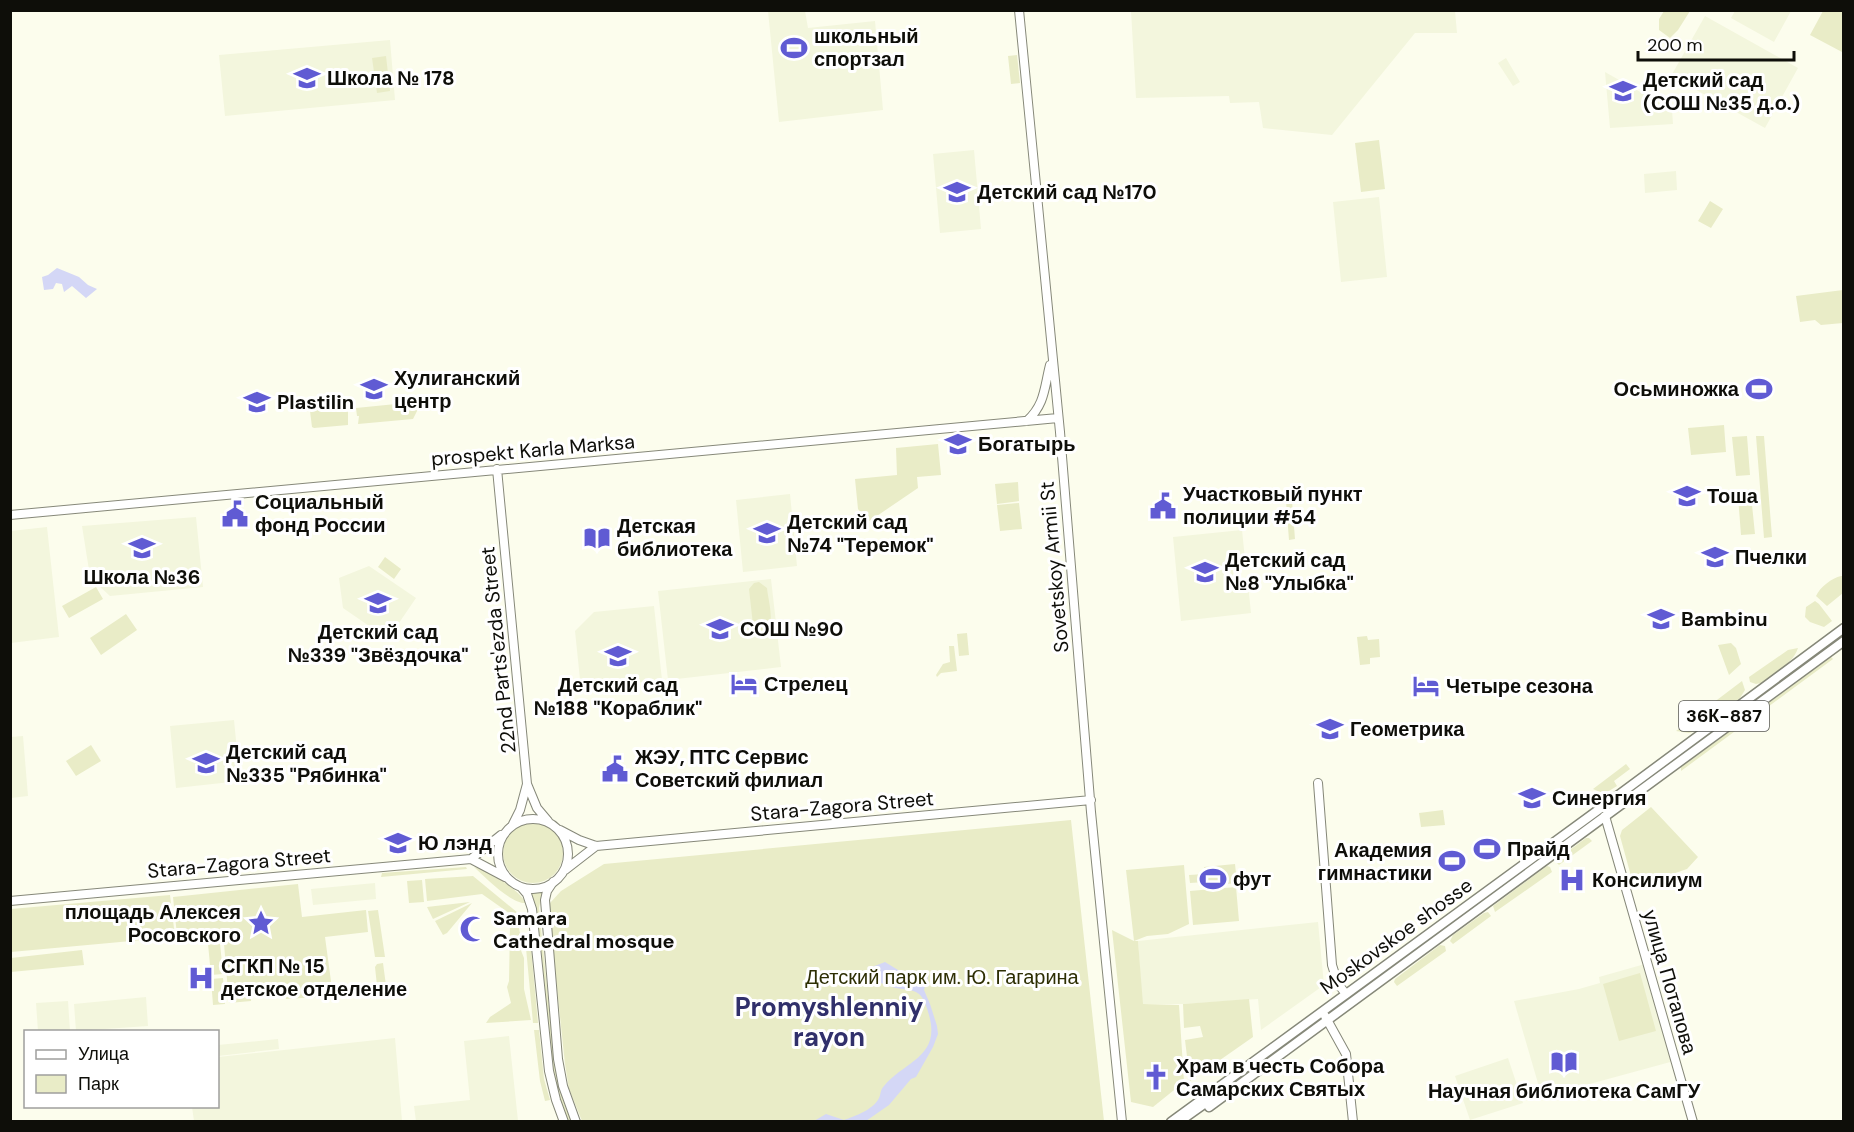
<svg xmlns="http://www.w3.org/2000/svg" width="1854" height="1132" font-family="'DM Sans',sans-serif">
  <rect width="100%" height="100%" fill="#fcfded"/>
  <path fill="#f3f6dd" d="M768,11H805L808,28L875,21L883,110L779,122Z
    M1131,11H1455L1457,33H1415L1332,135L1263,128L1259,102L1230,103L1229,96L1136,98Z
    M1735,11V10L1791,11L1774,42L1731,18Z
    M1705,16L1798,68L1765,128L1671,76Z
    M390,40L395,100L225,116L219,55Z
    M1506,58L1520,82L1513,86L1498,63Z
    M1605,72L1672,110L1673,124L1610,128Z
    M974,150L981,229L940,233L933,154Z
    M1676,171L1677,190L1645,193L1644,174Z
    M1379,197L1387,277L1341,282L1333,202Z
    M790,494L797,566L743,572L736,500Z
    M196,517L203,587L110,596L98,585L89,570L82,526Z
    M47,527L59,637L11,643V531Z
    M1242,530L1245,559L1232,560L1234,585L1248,584L1251,613L1181,621L1173,537Z
    M369,566L416,598L388,639L343,608L339,578Z
    M771,579L781,667L668,680L658,591Z
    M654,606L662,680L581,689L575,631L594,612Z
    M234,720L240,781L176,788L170,726Z
    M23,736L28,796L11,798V737Z
    M375,883L376,899L313,905L311,889Z
    M1318,922L1324,985L1261,1030L1258,999L1183,1004H1142L1138,941Z
    M1645,964L1674,1061L1542,1097L1514,1001L1579,989L1600,983L1599,977Z
    M146,997L148,1026L76,1031L74,1004Z
    M68,1001L70,1031H38L36,1003Z
    M509,1036L518,1121H416L414,1106L470,1100L464,1041Z
    M395,1038L402,1121H194L192,1107L218,1106V1057Z
    M278,1039L279,1049L218,1056V1045Z
    M1508,1058L1523,1103L1470,1120L1455,1076Z"/>
  <path fill="#e9ecc7" d="M1664,11H1690L1678,30L1670,38L1659,30V19Z
    M1823,11H1843L1842,52L1810,35Z
    M1017,55L1020,83L1011,84L1008,56Z
    M386,56L390,91L377,93L372,58Z
    M1379,140L1385,189L1361,192L1355,143Z
    M1710,201L1723,209L1711,228L1698,221Z
    M1843,290V323L1821,325L1815,320L1800,322L1796,296Z
    M416,402L418,409L413,419L358,424L359,416H357L356,408Z
    M348,407V425L314,428L312,427L310,411Z
    M1724,425L1726,452L1691,455L1688,428Z
    M1747,436L1750,475L1736,476L1732,437Z
    M1764,436L1772,537L1764,538L1756,436Z
    M938,444L941,475L917,477L918,488L868,522L858,509L855,479L897,475L896,448Z
    M1018,482L1019,501L997,504L995,484Z
    M1285,488H1291L1295,539L1289,540Z
    M1751,495L1755,534L1741,535L1738,496Z
    M1019,503L1022,529L1000,531L997,505Z
    M385,557L401,569L394,579L378,567Z
    M1841,576H1843V593L1827,606L1816,596C1820,587 1832,578 1841,576Z
    M759,582L767,588C768,601 779,634 758,631L753,625L749,589L754,583Z
    M96,587L103,599L69,618L62,606Z
    M1815,601L1819,604L1832,621L1824,627L1810,622L1805,617L1806,607Z
    M126,614L137,630L101,655L90,638Z
    M967,633L969,655L959,656L957,634Z
    M1367,636L1368,640L1379,639L1380,657L1370,658V664L1360,665L1357,637Z
    M1731,643L1736,648L1741,664L1729,675L1718,645Z
    M949,646H954L957,671L941,673L937,677L936,675L943,664L950,662Z
    M1798,648C1793,664 1774,673 1761,683L1756,684L1750,682L1749,677L1788,650Z
    M1831,657L1833,659L1681,771V767Z
    M1742,681L1745,690L1740,698L1696,731L1689,733L1676,731Z
    M91,745L101,761L76,776L66,761Z
    M1626,764L1630,769L1614,781L1617,786L1604,794L1593,789Z
    M1651,807L1698,857L1687,869L1634,887L1620,836L1622,830Z
    M1443,810L1445,825L1421,827L1419,813Z
    M1071,820L1104,1121H582L569,1089L565,1064L550,922V903L561,891L604,864Z
    M503 853a30 30 0 1 1 60 0a30 30 0 1 1-60 0Z
    M1586,838H1589L1592,841L1559,865L1555,861Z
    M1235,864L1237,883L1205,886V882L1190,883L1189,875L1205,874L1204,867Z
    M1184,865L1189,924L1168,934L1147,936L1134,941H1138L1143,1004L1179,1005L1184,1082L1153,1107L1131,1102L1112,930L1134,941L1126,870Z
    M1547,866L1550,867L1552,872L1495,912L1493,906Z
    M466,867L467,869L381,877L382,873Z
    M474,867C489,870 519,890 526,903C511,904 485,877 474,867Z
    M473,876L518,913L520,926L510,923L509,913L482,894L427,901L425,879Z
    M422,880L424,902L409,903L407,881Z
    M298,884L302,917L366,910L368,932L325,937L333,996L286,999L285,987L251,989V1001L229,1003L223,932L177,935L173,897Z
    M1236,887L1239,921L1193,925L1190,891Z
    M542,892L539,908L555,1066L559,1089L572,1121H568L554,1080L538,922L536,908L530,893Z
    M170,895L175,937L11,952V909Z
    M470,902L433,919L427,907Z
    M472,903L447,933L443,935L435,921Z
    M378,910L385,957H375L368,911Z
    M1488,912L1491,916L1453,944L1450,941L1453,935L1484,913Z
    M510,926L519,928C520,934 523,942 520,948L524,958V989L531,1020L486,1023L490,1017L511,1003L507,987L509,981Z
    M220,943L223,974L211,975L208,944Z
    M1440,945L1445,946L1446,951L1397,986L1394,982L1395,979Z
    M526,948H531L538,1023H533Z
    M82,950L84,965L11,972V958Z
    M383,963L387,993L383,997L378,995L375,967L377,964Z
    M1640,973L1656,1031L1619,1041L1603,984Z
    M223,978L225,1004L213,1005L211,979Z
    M1249,999L1253,1037L1190,1081L1185,1040L1203,1037L1200,1026L1184,1028L1183,1004Z
    M534,1030H539L544,1079L550,1100L545,1101L540,1081Z"/>
  <path fill="#d4d7f6" d="M57,268L79,277L88,285L97,289L86,298L72,286L64,292L62,284L56,283L53,289L44,290L42,277L48,275Z
    M885,962L903,973L902,979L908,985L916,984L924,976L928,977L924,990L930,1004L937,1026L938,1034L933,1047L916,1077L911,1079L889,1105L866,1121H814L826,1114L844,1120C855,1116 873,1110 879,1098C881,1094 880,1090 884,1086C905,1061 941,1057 929,1015C927,1008 924,998 919,994C911,988 901,990 892,987C884,985 875,980 867,975V973L872,967Z"/>
  <g fill="none" stroke-linecap="round" stroke-linejoin="round">
    <g stroke="#868879" stroke-width="10">
      <path id="secondary" d="M1019,10L1060,432L1091,812L1122,1122
        M1027,421C1045,404 1044,389 1050,365
        M497,469L527,784L537,808L548,821
        M10,515L1058,418
        M1318,783L1332,965L1338,984L1346,994
        M1605,816L1693,1122
        M498 854a35 35 0 1 1 70 0a35 35 0 1 1-70 0Z
        M513,824L520,810L527,784
        M560,830L579,840L596,846L1091,800
        M471,859L501,835
        M565,870L596,846
        M553,882L547,891L545,900L558,1059L563,1086L576,1122
        M521,887L527,894L532,909L549,1071L556,1100L564,1122
        M10,901L471,859L505,877
        M1325,1016L1346,1054L1353,1122"/>
    </g>
    <g stroke="#868879" stroke-width="11">
      <path id="primary" d="M1209,1107L1844,641
        M1183,1119L1214,1097
        M1171,1122L1601,808L1844,628"/>
    </g>
    <use href="#secondary" stroke="#fff" stroke-width="8"/>
    <use href="#primary" stroke="#fff" stroke-width="8"/>
  </g>
  <defs>
    <g id="stadium-bare" transform="scale(2.07)"><path d="M0-5a6.5 5 0 1 0 0 10a6.5 5 0 1 0 0-10ZM-3.5-1.8h7v3.6h-7Z" fill="#605bd3" stroke="#fff" stroke-width="2.5" paint-order="stroke"/></g>
    <g id="school-bare" transform="scale(2.07)"><path d="M0-5L7-2L0 1L-7-2ZM-4 1L0 2.5L4 1V4Q0 6-4 4Z" fill="#605bd3" stroke="#fff" stroke-width="2.5" paint-order="stroke"/></g>
    <g id="civic-bare" transform="scale(2.07)"><path d="M-.6-6.5H3V-4.5H.6V-3L4-1V1h2V6H-6V1h2V-1L-.6-3ZM-1.2 2.5V6h2.4V2.5Z" fill="#605bd3" stroke="#fff" stroke-width="2.5" paint-order="stroke"/></g>
    <g id="library-bare" transform="scale(2.07)"><path d="M-6-4Q-3-5.5-.7-3.5V5Q-3 3-6 4ZM6-4Q3-5.5 .7-3.5V5Q3 3 6 4Z" fill="#605bd3" stroke="#fff" stroke-width="2.5" paint-order="stroke"/></g>
    <g id="hotel-bare" transform="scale(2.07)"><path d="M-6-4.5h1.5V1H6V5H4.5V3h-9V5H-6ZM-4 0a1.8 1.8 0 1 1 3.6 0ZM.5 0V-2.5h3Q6-2.5 6 0Z" fill="#605bd3" stroke="#fff" stroke-width="2.5" paint-order="stroke"/></g>
    <g id="university-bare" transform="scale(2.07)"><path d="M0-5L7-2L0 1L-7-2ZM-4 1L0 2.5L4 1V4Q0 6-4 4Z" fill="#605bd3" stroke="#fff" stroke-width="2.5" paint-order="stroke"/></g>
    <g id="hospital-bare" transform="scale(2.07)"><path d="M-5-5h3v3.5h4V-5h3V5h-3V1.5h-4V5h-3Z" fill="#605bd3" stroke="#fff" stroke-width="2.5" paint-order="stroke"/></g>
    <g id="sight-bare" transform="scale(2.07)"><path d="M0-6L1.8-2.2L6-1.7L2.9 1.2L3.7 5.4L0 3.3L-3.7 5.4L-2.9 1.2L-6-1.7L-1.8-2.2Z" fill="#605bd3" stroke="#fff" stroke-width="2.5" paint-order="stroke"/></g>
    <g id="mosque-bare" transform="scale(2.07)"><path d="M3.5-4.9A6 6 0 1 0 3.5 4.9A5 5 0 1 1 3.5-4.9Z" fill="#605bd3" stroke="#fff" stroke-width="2.5" paint-order="stroke"/></g>
    <g id="church-bare" transform="scale(2.07)"><path d="M-1.2-6h2.4v3.5h3.3v2.4h-3.3V6h-2.4V-.1h-3.3v-2.4h3.3Z" fill="#605bd3" stroke="#fff" stroke-width="2.5" paint-order="stroke"/></g>
  </defs>
  <g fill-rule="evenodd">
    <use href="#stadium-bare" x="794" y="48"/>
    <use href="#school-bare" x="307" y="78"/>
    <use href="#school-bare" x="1623" y="91"/>
    <use href="#school-bare" x="957" y="192"/>
    <use href="#school-bare" x="374" y="389"/>
    <use href="#stadium-bare" x="1759" y="389"/>
    <use href="#school-bare" x="257" y="402"/>
    <use href="#school-bare" x="958" y="444"/>
    <use href="#school-bare" x="1687" y="496"/>
    <use href="#civic-bare" x="1163" y="506"/>
    <use href="#civic-bare" x="235" y="514"/>
    <use href="#school-bare" x="767" y="533"/>
    <use href="#library-bare" x="597" y="538"/>
    <use href="#school-bare" x="142" y="548"/>
    <use href="#school-bare" x="1715" y="557"/>
    <use href="#school-bare" x="1205" y="572"/>
    <use href="#school-bare" x="378" y="603"/>
    <use href="#school-bare" x="1661" y="619"/>
    <use href="#school-bare" x="720" y="629"/>
    <use href="#school-bare" x="618" y="656"/>
    <use href="#hotel-bare" x="744" y="684"/>
    <use href="#hotel-bare" x="1426" y="686"/>
    <use href="#school-bare" x="1330" y="729"/>
    <use href="#school-bare" x="206" y="763"/>
    <use href="#civic-bare" x="615" y="769"/>
    <use href="#university-bare" x="1532" y="798"/>
    <use href="#school-bare" x="398" y="843"/>
    <use href="#stadium-bare" x="1487" y="849"/>
    <use href="#stadium-bare" x="1452" y="861"/>
    <use href="#stadium-bare" x="1213" y="879"/>
    <use href="#hospital-bare" x="1572" y="880"/>
    <use href="#sight-bare" x="261" y="923"/>
    <use href="#mosque-bare" x="473" y="929"/>
    <use href="#hospital-bare" x="201" y="978"/>
    <use href="#library-bare" x="1564" y="1062"/>
    <use href="#church-bare" x="1156" y="1077"/>
  </g>
  <g text-anchor="middle" stroke-width="6" stroke-linejoin="round" paint-order="stroke">
    <rect fill="#fff" stroke="#565653" stroke-width="1.5" x="1679" y="701" width="90" height="30" rx="4.5"/>
    <g font-size="18" font-weight="bold" fill="#0e0e09">
      <text x="1724" y="722">36К-887</text>
    </g>
    <g font-size="20" font-weight="bold" fill="#0e0e09" stroke="#fff" text-anchor="start">
      <text x="814" y="43">школьный<tspan x="814" dy="23">спортзал</tspan></text>
      <text x="327" y="85">Школа № 178</text>
      <text x="1643" y="87">Детский сад<tspan x="1643" dy="23">(СОШ №35 д.о.)</tspan></text>
      <text x="977" y="199">Детский сад №170</text>
      <text x="394" y="385">Хулиганский<tspan x="394" dy="23">центр</tspan></text>
      <text x="1739" y="396" text-anchor="end">Осьминожка</text>
      <text x="277" y="409">Plastilin</text>
      <text x="978" y="451">Богатырь</text>
      <text x="1183" y="501">Участковый пункт<tspan x="1183" dy="23">полиции #54</tspan></text>
      <text x="1707" y="503">Тоша</text>
      <text x="255" y="509">Социальный<tspan x="255" dy="23">фонд России</tspan></text>
      <text x="787" y="529">Детский сад<tspan x="787" dy="23">№74 "Теремок"</tspan></text>
      <text x="617" y="533">Детская<tspan x="617" dy="23">библиотека</tspan></text>
      <text x="1735" y="564">Пчелки</text>
      <text x="1225" y="567">Детский сад<tspan x="1225" dy="23">№8 "Улыбка"</tspan></text>
      <text x="142" y="584" text-anchor="middle">Школа №36</text>
      <text x="1681" y="626">Bambinu</text>
      <text x="740" y="636">СОШ №90</text>
      <text x="378" y="639" text-anchor="middle">Детский сад<tspan x="378" dy="23">№339 "Звёздочка"</tspan></text>
      <text x="764" y="691">Стрелец</text>
      <text x="618" y="692" text-anchor="middle">Детский сад<tspan x="618" dy="23">№188 "Кораблик"</tspan></text>
      <text x="1446" y="693">Четыре сезона</text>
      <text x="1350" y="736">Геометрика</text>
      <text x="226" y="759">Детский сад<tspan x="226" dy="23">№335 "Рябинка"</tspan></text>
      <text x="635" y="764">ЖЭУ, ПТС Сервис<tspan x="635" dy="23">Советский филиал</tspan></text>
      <text x="1552" y="805">Синергия</text>
      <text x="418" y="850">Ю лэнд</text>
      <text x="1507" y="856">Прайд</text>
      <text x="1432" y="857" text-anchor="end">Академия<tspan x="1432" dy="23">гимнастики</tspan></text>
      <text x="1233" y="886">фут</text>
      <text x="1592" y="887">Консилиум</text>
      <text x="241" y="919" text-anchor="end">площадь Алексея<tspan x="241" dy="23">Росовского</tspan></text>
      <text x="493" y="925">Samara<tspan x="493" dy="23">Cathedral mosque</tspan></text>
      <text x="221" y="973">СГКП № 15<tspan x="221" dy="23">детское отделение</tspan></text>
      <text x="1176" y="1073">Храм в честь Собора<tspan x="1176" dy="23">Самарских Святых</tspan></text>
      <text x="1564" y="1098" text-anchor="middle">Научная библиотека СамГУ</text>
    </g>
    <g font-size="20" fill="#0e0e09" stroke="#fff">
      <text transform="translate(533 450) rotate(-5)" y="7">prospekt Karla Marksa</text>
      <text transform="translate(1054 567) rotate(-95)" y="7">Sovetskoy Armii St</text>
      <text transform="translate(498 650) rotate(-96)" y="7">22nd Parts'ezda Street</text>
      <text transform="translate(842 806) rotate(-5)" y="7">Stara-Zagora Street</text>
      <text transform="translate(239 863) rotate(-5)" y="7">Stara-Zagora Street</text>
      <text transform="translate(1396 936) rotate(-36)" y="7">Moskovskoe shosse</text>
      <text transform="translate(1670 982) rotate(74)" y="7">улица Потапова</text>
    </g>
    <g font-size="20" fill="#2e2f04" stroke="#fff">
      <text x="942" y="984">Детский парк им. Ю. Гагарина</text>
    </g>
    <g font-size="26" font-weight="bold" fill="#31306b" stroke="#fff">
      <text x="829" y="1016">Promyshlenniy<tspan x="829" dy="30">rayon</tspan></text>
    </g>
  </g>
  <rect width="1854" height="1132" fill="none" stroke="#0e0e09" stroke-width="24"/>
  <rect x="24" y="1030" width="195" height="78" fill="#ffffff" stroke="#9f9f9d" stroke-width="1.5"/>
  <rect x="36" y="1050" width="30" height="9" fill="#ffffff" stroke="#9f9f9d" stroke-width="1.5"/>
  <text x="78" y="1060" font-size="18" fill="#0e0e09">Улица</text>
  <rect x="36" y="1075" width="30" height="18" fill="#e9ecc7" stroke="#9f9f9d" stroke-width="1.5"/>
  <text x="78" y="1090" font-size="18" fill="#0e0e09">Парк</text>
  <path d="M1638 51v9h156v-9" fill="none" stroke="#0e0e09" stroke-width="3"/>
  <text x="1647" y="51" font-size="18" fill="#0e0e09" stroke="#ffffff" stroke-width="4.5" paint-order="stroke">200 m</text>
</svg>
